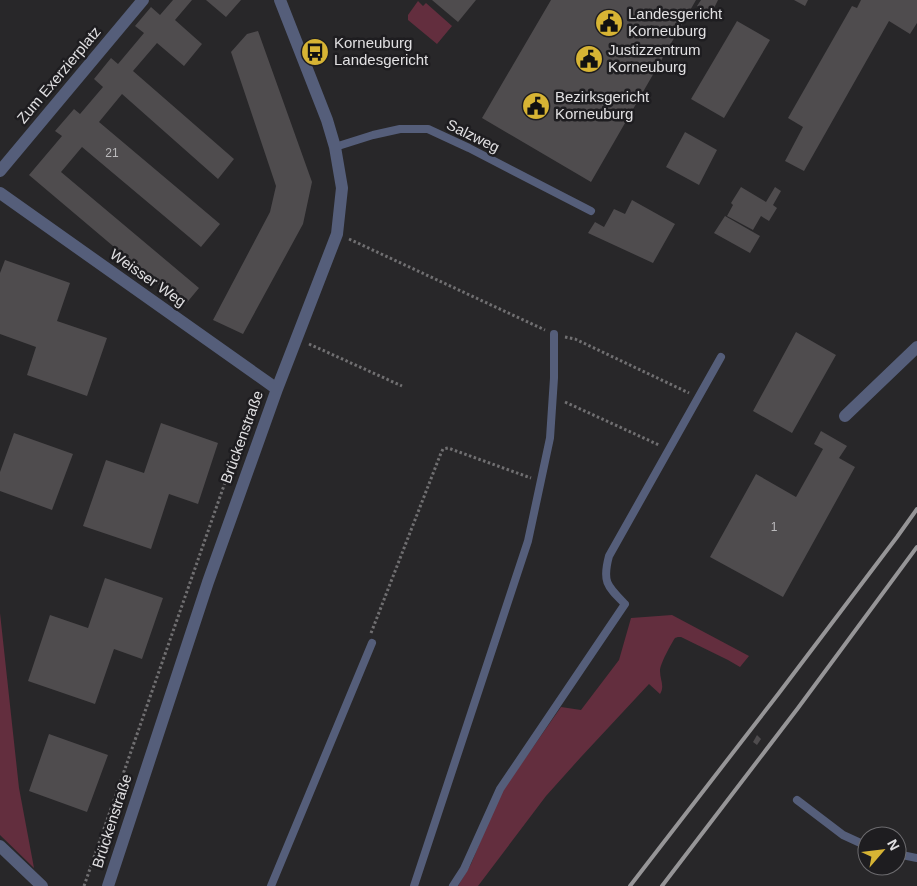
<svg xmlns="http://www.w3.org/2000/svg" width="917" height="886" font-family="Arial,sans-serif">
  <rect width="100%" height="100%" fill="#282729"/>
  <path fill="#632e3e" d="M418,1L423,6L426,3L452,26L437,44L408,20V15Z
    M0,613L19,788L34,868L0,835Z
    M672,615L749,656L740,667L728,660L681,637H678L675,638C671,644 660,664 660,671C660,680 665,686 660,694L649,684L581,757L546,796L478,886H458L471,864L495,806L503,790L561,707L581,710L619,660L631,618Z"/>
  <path fill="#4f4c4e" d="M173,0H192L175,20L202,44L184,66L157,43L133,71L234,159L218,179L122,94L99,122L220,224L201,247L82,147L61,172L199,288L184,306L29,175L62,136L55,131L74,109L80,114L103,87L94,79L111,58L118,64L144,33L135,26L151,7L160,15Z
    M206,0H241L226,17Z
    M432,0H476L458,22Z
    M551,0H696L591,182L482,118Z
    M701,0H718L711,14L697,6Z
    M794,0H808L805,6Z
    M861,0H917V23L910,34L889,21L804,171L785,161L803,127L788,118L852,6L857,8Z
    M737,21L770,40L724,118L691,99Z
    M258,31L312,182L303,224L243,334L213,320L270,212L276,186L231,52L247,34Z
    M685,132L717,150L699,185L666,167Z
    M741,187L766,202L775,187L781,191L773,205L777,208L769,221L761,216L753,230L727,216L733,205L731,203Z
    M632,200L675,224L653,263L588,233L595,222L604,227L614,209L625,214Z
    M725,216L760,236L750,253L714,233Z
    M5,260L70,283L57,321L107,338L87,396L27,375L36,347L0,334V273Z
    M796,332L836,355L792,433L753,411Z
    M161,423L218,443L198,504L169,494L151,549L83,526L106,460L144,473Z
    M821,431L847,446L839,458L855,467L783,597L710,557L756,474L796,497L823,449L814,444Z
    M14,433L73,454L52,510L0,491V472Z
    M105,578L163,598L142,659L114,649L95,704L28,681L50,615L88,628Z
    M49,734L108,755L87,812L29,791Z
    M757,735L761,739L757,745L753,742Z"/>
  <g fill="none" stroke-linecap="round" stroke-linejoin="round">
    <path stroke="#706f71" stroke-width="3" stroke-dasharray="2.5 2.5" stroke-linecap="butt" d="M349,239L545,330
      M565,337L575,339L689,393
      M309,344L402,386
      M565,402L659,445
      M371,633L441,453L443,449L448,448L531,478
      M84,886L257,391"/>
    <path stroke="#555e7a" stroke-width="8" d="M335,147L373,135L400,129H428L469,148L591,211
      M797,800L843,835L867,846
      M897,854L917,858
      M271,886L372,643
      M414,886L528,541L550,438L554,378V334
      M453,886L464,869L500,789L625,604C607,586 602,582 609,556L721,357"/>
    <path stroke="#555e7a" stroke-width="12" d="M0,171L143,0
      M0,193L277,389
      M845,416L917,347
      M0,846L42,886
      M108,886L208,582L277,389L337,234L342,188L335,147L327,120L280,0"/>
    <path stroke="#969597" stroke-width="4" d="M630,886L779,693L897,537L917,509
      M662,886L798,708L917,547"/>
  </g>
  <defs>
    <g id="civic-disc" transform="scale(1.4375)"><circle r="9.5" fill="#d7b434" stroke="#1e1d20"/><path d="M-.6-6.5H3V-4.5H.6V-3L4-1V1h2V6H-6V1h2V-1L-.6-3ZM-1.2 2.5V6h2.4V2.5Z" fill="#111"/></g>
    <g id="bus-disc" transform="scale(1.4375)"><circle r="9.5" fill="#d7b434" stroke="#1e1d20"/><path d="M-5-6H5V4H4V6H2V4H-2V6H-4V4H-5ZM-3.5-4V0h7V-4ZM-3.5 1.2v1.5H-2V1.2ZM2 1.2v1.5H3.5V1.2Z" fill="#111"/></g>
  </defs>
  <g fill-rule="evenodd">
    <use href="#civic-disc" x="609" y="23"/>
    <use href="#bus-disc" x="315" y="52"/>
    <use href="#civic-disc" x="589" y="59"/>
    <use href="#civic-disc" x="536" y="106"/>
  </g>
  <g text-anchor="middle" stroke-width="5" stroke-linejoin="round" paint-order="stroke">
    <g font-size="12" fill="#bcbbbd">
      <text x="112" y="157">21</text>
      <text x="774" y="531">1</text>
    </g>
    <g font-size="15" fill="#e1e0e2" stroke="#1e1d20" text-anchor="start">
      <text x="628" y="19">Landesgericht<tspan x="628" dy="17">Korneuburg</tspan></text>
      <text x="334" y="48">Korneuburg<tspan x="334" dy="17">Landesgericht</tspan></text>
      <text x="608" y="55">Justizzentrum<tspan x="608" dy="17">Korneuburg</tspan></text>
      <text x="555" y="102">Bezirksgericht<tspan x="555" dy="17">Korneuburg</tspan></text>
    </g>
    <g font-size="15" fill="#e1e0e2" stroke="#1e1d20">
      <text transform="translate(59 75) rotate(-50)" y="5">Zum Exerzierplatz</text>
      <text transform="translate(473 136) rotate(26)" y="5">Salzweg</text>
      <text transform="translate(148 278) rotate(35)" y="5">Weisser Weg</text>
      <text transform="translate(242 437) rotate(-70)" y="5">Brückenstraße</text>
      <text transform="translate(112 821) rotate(-72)" y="5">Brückenstraße</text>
    </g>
  </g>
  <g transform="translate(882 851) rotate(62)"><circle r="24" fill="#1e1d20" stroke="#6c6b6e"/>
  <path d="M0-4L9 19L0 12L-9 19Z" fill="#d7b434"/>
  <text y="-8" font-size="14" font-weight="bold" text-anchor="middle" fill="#e1e0e2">N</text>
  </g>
</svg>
